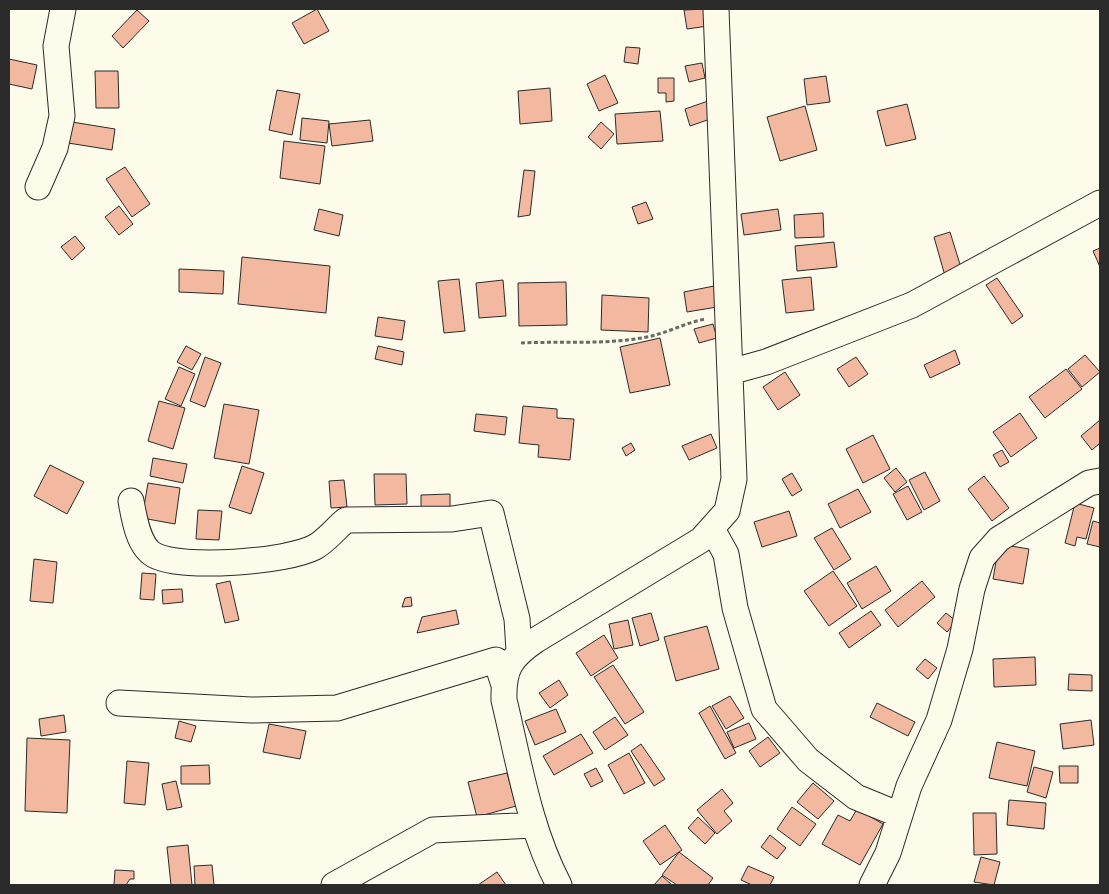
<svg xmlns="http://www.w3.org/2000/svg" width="1109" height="894" font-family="'Titillium Web',sans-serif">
  <rect width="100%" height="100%" fill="#fdfbea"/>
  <path fill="#f2b8a0" stroke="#2b2b2b" d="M317,9L329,31L304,44L292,23Z
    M706,9L708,26L687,29L684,10Z
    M137,10L149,21L123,48L112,36Z
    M626,47L640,48L638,64L624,62Z
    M9,59L37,65L32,89L9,84Z
    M702,63L705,78L689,82L685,66Z
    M95,71H118L119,108H96Z
    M605,75L618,103L599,111L587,84Z
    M826,76L830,102L807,105L804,79Z
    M658,78H674V101L666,102V93H658Z
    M550,88L552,121L520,124L518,91Z
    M277,90L300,94L292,135L269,130Z
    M711,100L716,117L690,126L685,109Z
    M907,104L916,139L886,146L877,111Z
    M805,106L817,150L780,161L767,117Z
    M660,111L663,141L617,144L615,114Z
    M302,118L329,121L327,143L300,140Z
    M370,120L373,141L332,146L329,124Z
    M72,122L115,129L112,150L68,143Z
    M601,122L614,134L601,149L588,137Z
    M284,141L325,146L320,184L280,178Z
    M125,167L150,204L132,217L106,179Z
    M524,170L535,171L530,215L518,217Z
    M646,202L653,219L638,224L632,207Z
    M119,206L133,224L119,235L105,217Z
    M319,209L343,215L339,236L314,230Z
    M778,209L781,230L744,235L741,214Z
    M823,213L824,237L795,238L794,215Z
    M950,232L962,271L945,276L934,237Z
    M75,236L85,248L72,260L61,247Z
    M834,242L837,267L797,271L795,246Z
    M1100,248V267L1093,251Z
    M242,257L330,266L326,313L238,304Z
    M179,269L224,271L223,294L179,292Z
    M811,277L814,310L786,313L782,280Z
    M997,278L1023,316L1012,324L986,285Z
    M459,279L465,331L444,333L438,281Z
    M503,280L506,316L479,318L476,283Z
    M566,282L567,325L519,326L518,283Z
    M719,285L723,306L687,312L684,292Z
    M602,295L649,298L648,332L601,330Z
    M378,317L405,321L402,340L375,336Z
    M713,324L717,338L699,343L694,329Z
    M660,338L670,385L630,393L620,347Z
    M186,346L201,354L192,370L177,362Z
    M378,346L404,352L402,365L375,359Z
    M955,350L960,364L930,378L924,365Z
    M1085,355L1100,372L1082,387L1068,369Z
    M205,357L221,363L205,407L190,401Z
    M856,357L868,374L849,387L837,369Z
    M179,367L195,374L181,406L165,399Z
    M1066,369L1082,389L1045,418L1029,397Z
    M785,372L800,395L778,410L763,387Z
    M159,401L185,408L173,449L148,441Z
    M224,404L259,410L249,464L214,458Z
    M523,406L557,409V418L574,419L570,460L538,457L539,445L519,443Z
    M1020,413L1037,438L1011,457L993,432Z
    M476,414L507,417L505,435L474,431Z
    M1100,420V443L1092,450L1081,436Z
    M711,434L717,448L689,460L682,446Z
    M873,435L890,469L863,483L846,449Z
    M631,443L635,450L626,456L622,448Z
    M1002,450L1009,462L1000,467L993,455Z
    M153,458L187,464L183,483L150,476Z
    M50,465L84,482L67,514L34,496Z
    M242,466L264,473L251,514L229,507Z
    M896,468L907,482L895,492L884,478Z
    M925,472L940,501L924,510L909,480Z
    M792,473L802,490L792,496L782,479Z
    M374,474H406L407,504L375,505Z
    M984,476L1009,508L992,521L968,489Z
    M344,480L347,507L331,508L329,481Z
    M148,483L180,488L175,524L142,518Z
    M908,486L922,512L907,520L893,494Z
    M858,489L871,512L840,528L828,504Z
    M450,494V509L421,510V495Z
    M1075,503L1094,508L1086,539L1077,537L1075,546L1065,543Z
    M198,510L222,511L219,540L196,539Z
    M789,511L797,536L762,547L754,522Z
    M1093,521L1100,523V547L1087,544Z
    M832,528L851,559L834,570L814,538Z
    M999,544L1029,549L1023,584L993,579Z
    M34,559L57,562L53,603L30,601Z
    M876,566L891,591L862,609L847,583Z
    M833,571L857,606L829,626L804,591Z
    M142,573L156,574L154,600L140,599Z
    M230,581L239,620L225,623L216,584Z
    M922,581L935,597L898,627L885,610Z
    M182,589L183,602L163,604L162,590Z
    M411,597L412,606L402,607L405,598Z
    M456,610L459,624L417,633L422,617Z
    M871,611L881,625L849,648L839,633Z
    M651,613L659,640L640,646L632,618Z
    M946,613L956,621L947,632L937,623Z
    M628,620L633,645L614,649L609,624Z
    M707,626L719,669L676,681L664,637Z
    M604,635L618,658L591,676L576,653Z
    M1035,657L1036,685L994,687L993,659Z
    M925,659L937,668L928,679L916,669Z
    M613,665L644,712L625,724L594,677Z
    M1069,674L1092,675V691L1068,690Z
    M559,680L568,695L550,708L539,693Z
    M730,696L744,718L726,729L712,706Z
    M877,703L915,722L908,736L870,717Z
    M710,706L736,753L725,759L699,713Z
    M556,709L566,732L535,745L525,721Z
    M64,715L66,732L41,736L39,719Z
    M615,717L628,735L605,750L593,732Z
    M1091,720L1094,745L1063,749L1060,724Z
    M179,721L196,726L191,742L175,738Z
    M749,723L756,739L734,748L727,732Z
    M269,724L306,731L300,759L263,752Z
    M581,734L593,753L554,775L543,756Z
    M768,737L780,753L760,767L749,751Z
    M27,738L70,740L67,813L25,811Z
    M997,742L1035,751L1027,786L989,778Z
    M641,744L665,779L654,786L631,751Z
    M629,753L645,783L624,794L608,765Z
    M127,761L149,763L145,805L124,803Z
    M209,765L210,784H181V766Z
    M1059,766H1078V783H1060Z
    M1034,767L1053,772L1046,798L1027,792Z
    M596,768L603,781L591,787L584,774Z
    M507,773L516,806L477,817L468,782Z
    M176,781L182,807L167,810L162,784Z
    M813,783L834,801L818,819L797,802Z
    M722,789L733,803L724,811L732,821L717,834L697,810Z
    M1009,800L1046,803L1044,829L1007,825Z
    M792,807L816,824L800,846L777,829Z
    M857,809L883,824L860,865L822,844L838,815L850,821Z
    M973,813H996L997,854L974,855Z
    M698,817L715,833L705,844L688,828Z
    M665,825L682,850L660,865L643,841Z
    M770,835L786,848L777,859L761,847Z
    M188,845L192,885H171L167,847Z
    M679,852L713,878L708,885H677L662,875Z
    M981,857L1000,862L994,885L974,882Z
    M212,865L214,885H195L194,866Z
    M748,866L774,877L770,885H752L741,880Z
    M115,870L134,871V879H130L126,885H114Z
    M497,872L506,885H478Z
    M662,876L672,885H654Z"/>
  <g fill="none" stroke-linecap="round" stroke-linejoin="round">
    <g stroke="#2b2b2b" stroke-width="27">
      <path id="minor" d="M38,187L55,148L62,116L56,46L63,9
        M730,372L766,362L912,305L1100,203
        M131,501C134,517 138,546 154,555C182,570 287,562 315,547C326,541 336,528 346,520L452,519L491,513L517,619L519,651
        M712,529L726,554L735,608L764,709L808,760L856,797L900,815
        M119,703L251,710L337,708L496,660L503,682
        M334,885L433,830L534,825
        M559,885C529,828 519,762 504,700C503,668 511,657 536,640L701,540L727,511L734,479L716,9
        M872,885L888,853L909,786L939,720L960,649L972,589L982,558L999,539L1089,483L1100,481"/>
    </g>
    <path stroke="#6a6964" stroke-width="3" stroke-dasharray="4 2.5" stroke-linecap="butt" d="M521,343C562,341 606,345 647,337C667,333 685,323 705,319"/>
    <use href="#minor" stroke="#fdfbea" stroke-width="25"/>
  </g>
  <rect width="1109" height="894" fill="none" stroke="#2b2b2b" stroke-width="20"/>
</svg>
